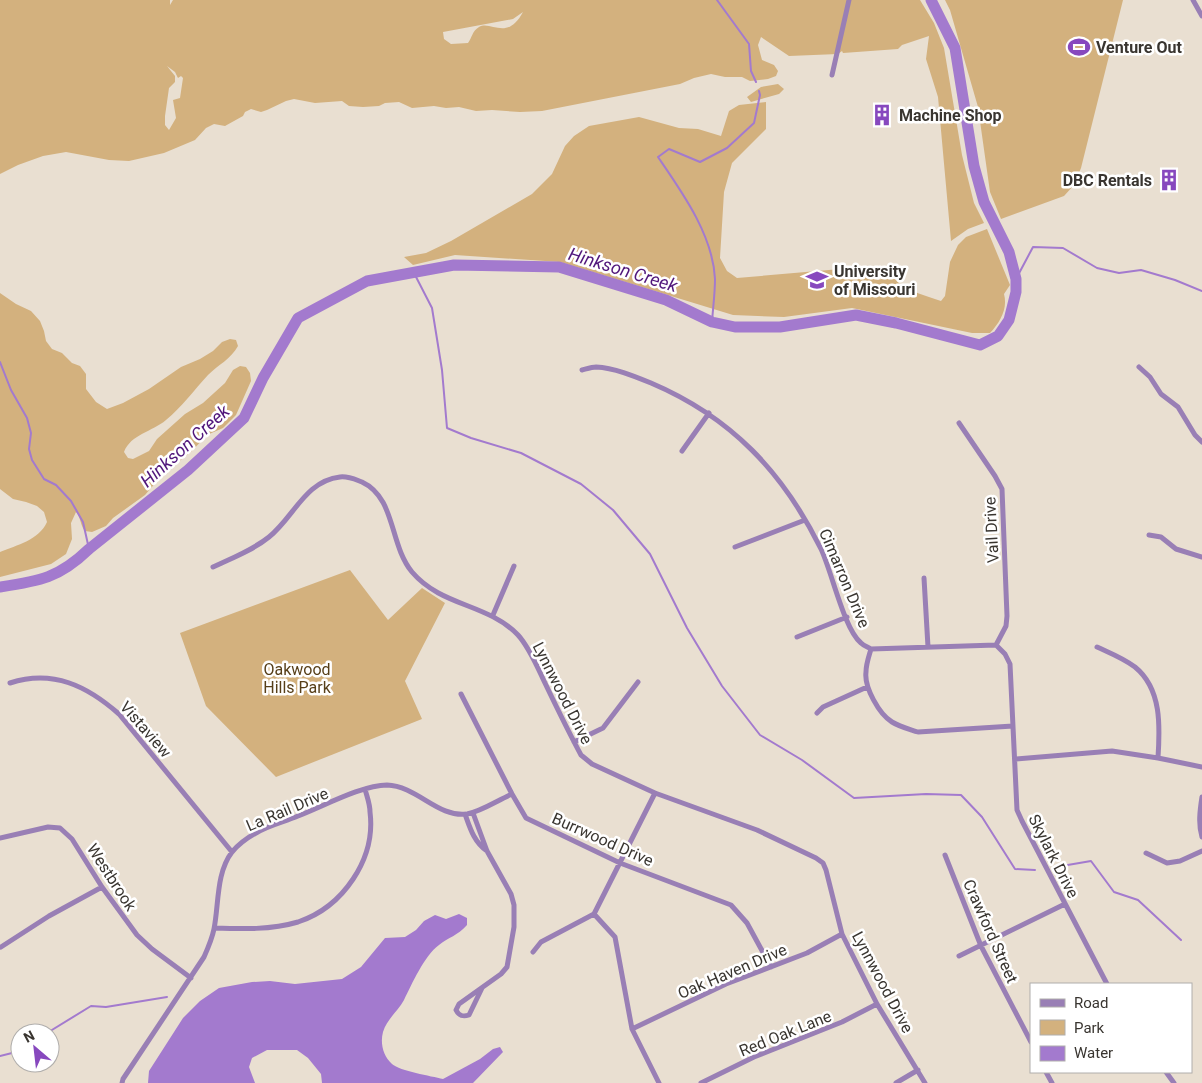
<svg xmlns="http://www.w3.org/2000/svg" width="1202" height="1083" font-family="Roboto,sans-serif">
  <rect width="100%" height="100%" fill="#e9dfd1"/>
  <path fill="#d3b17e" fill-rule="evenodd" d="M0,0H170V5L173,0H920L934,23L944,48L962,155L974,203L984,223L968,229L951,241L938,97L926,59L929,36L902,45L898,49L843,53L842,51L838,54L789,56L761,37L758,45L762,60L774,65L778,71L776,76L768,79L750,81L742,77H725L711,74L694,78L680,84L542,111L520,112L492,110L476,111L459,107L446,108L434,106L412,108L399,102L385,103L379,106L363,107L349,106L342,101L315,103L294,99L286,101L267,110L261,112L251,109L245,112L243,116L225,126L214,124L206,128L195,140L164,153L129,161L109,160L66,152L43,156L18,165L0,174ZM523,12C507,42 491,20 479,27C472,31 472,38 468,43L451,44L444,39L443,32L513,19ZM167,66L175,72L178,78L181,76L183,78L180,98L173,100L176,118L169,130L165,125V116L169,88L175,82V76Z
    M945,0H1123L1081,168L1074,185L1064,196L1001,219L990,192L978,107L950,10Z
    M778,84L784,89L779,94L751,102L747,97L761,87Z
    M766,102V129L732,163L724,192L720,258L727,271L737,278L852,268L878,280L882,279L883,273L888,271C901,290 921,294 941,301L945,296L950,262L958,245L966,237L987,229L1010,285L1004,294C1008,309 1000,322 990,333H972L852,308L784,317L733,315L560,262L455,255L413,265L404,257L426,253L451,241L532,194L552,174L565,146L574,136L589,126L639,117L679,128L698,129L721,136L729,111L739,105Z
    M0,293L16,304L31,311L40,321L44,331L46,341L52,349L62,353L72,363L80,366L86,374V389L96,402L107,409L123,403L149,389L181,367L200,359L213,351L222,342L230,339L236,340L238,346C231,359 218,365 208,375C194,390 182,407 166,420C152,432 131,434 124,452L128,458L133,459L149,451L157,439L185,414L203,403L225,383L233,370L240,366L246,367L250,373L251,381L236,415L223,428L207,435L190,453L165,472L145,495L113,518L106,526L92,532L85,531C80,525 81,517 76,512L71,523L72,539L66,554L51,564L0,577V552C17,545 39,540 47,522L44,512L37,506L26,502L13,499L0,489Z
    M350,570L388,620L422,588L445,603L405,681L422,719L276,777L206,706L180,633Z"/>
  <path fill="#a37ace" d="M459,914L467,918V925C457,936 449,937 439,945C424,956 412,984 404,1000C398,1011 387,1019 383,1032C380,1043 383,1056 392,1064C400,1071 431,1076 443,1079L480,1059L493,1049L500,1047L503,1052L473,1083H322L321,1074L308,1058L297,1050H267L252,1058L249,1067L255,1083H148L149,1071L183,1018L200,1001L219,988L252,982L270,981L295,984L342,979L361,967L385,938L405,937L416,930L424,921L435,915L446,919Z"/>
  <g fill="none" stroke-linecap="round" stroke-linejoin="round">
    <path stroke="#a37ace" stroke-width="2" d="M717,0L749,44L751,71L756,82
      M414,273L432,308L442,370L447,428L471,438L521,453L581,484L613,510L650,554L687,628L722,686L760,735L802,760L854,798L926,794L961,795L982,817L1015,869L1035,870
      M1016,279L1033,247L1063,248L1097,268L1119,273L1141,270L1175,280L1202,291
      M712,322C713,308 715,293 715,279C713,235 682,192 658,157L669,149L700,162L727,148L754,123L760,95L759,91
      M0,362L11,390L27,418L31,433L29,449L32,460L44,479L56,485L71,501L83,522L89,549
      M1056,867L1091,861L1114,892L1138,900L1181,940
      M47,1033L91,1006L106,1007L167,997
      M0,1056L20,1051"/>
    <path stroke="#a37ace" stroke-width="11" d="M0,587C40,581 59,578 89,549L188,470L244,418L263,378L298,318L367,281L454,265L559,267L666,300L712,322L735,327H780L856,315L896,323L980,345L998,336L1009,320L1016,292V279L1009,252L984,202L974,166L955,48L931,0"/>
    <path stroke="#997fb5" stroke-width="5" d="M1193,0L1202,16
      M832,75L849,0
      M1139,367L1150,377L1161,394L1178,407L1195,435L1202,442
      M582,370C586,369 592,367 596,367C615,368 634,376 651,383C731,417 783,472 821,549C832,572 844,629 861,643C864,646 868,647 871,649L996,645
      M959,423L995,476L1002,489L1007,616L1006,626L996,645
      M682,451L709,413
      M1149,535L1161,537L1176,549L1202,557
      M735,547L805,520
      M213,567C232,558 253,550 269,537C294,517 305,481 340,477C348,476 354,479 362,482C396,498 389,544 412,572C442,607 487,603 518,635C529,647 537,666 544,681C556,706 568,731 581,755L592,764L655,793L757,830L816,858L823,863L826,870L842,934L877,1004L925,1083
      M924,578L928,647
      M493,615L514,566
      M797,637L847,617
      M996,645L1005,654L1010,664L1017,810L1022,821L1107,984
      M1097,647C1110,653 1123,658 1135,667C1162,689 1160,727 1158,758
      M871,649C869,656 866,664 866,672C864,687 879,714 892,722C900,727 909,729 918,732L1013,726
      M10,683C53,669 87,686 119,714L232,852
      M461,694L512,794L526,818L620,863L731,905L747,923L771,967
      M817,713L823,707L867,687
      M574,742L603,728L638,682
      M1015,759L1112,751L1158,758L1202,767
      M1202,797C1200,810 1198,824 1202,837
      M473,813L487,851L511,894L514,905V927L507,967L501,974L459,1004L456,1010C459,1016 463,1017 469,1015L482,988
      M465,814C470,828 474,842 487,851
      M0,838L48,827L60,828L72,839L102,887L137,935L152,949L191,978
      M1146,853L1167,863L1180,861L1202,851
      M945,855L981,946L1031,1042
      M594,914L615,937L632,1029L659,1083
      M214,928C242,929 271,930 298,922C343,907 376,859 370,812C370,804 367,797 365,789
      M1,947L49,916L102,887
      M533,952L541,942L594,914L655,793
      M959,956L1065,904
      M632,1029L726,984L807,953L842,934
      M1046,1072L1052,1083
      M1166,1072L1174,1083
      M122,1083L123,1079L204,957C208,948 212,939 214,929C219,904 216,873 232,852C238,845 247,838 256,833C269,825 284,822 298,816C322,807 362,785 387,785C417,786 438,818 467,814C482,811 498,800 512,794
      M701,1083L754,1057L842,1022L877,1004
      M896,1083L918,1070"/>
  </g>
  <defs>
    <g id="stadium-bare" transform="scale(1.725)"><path d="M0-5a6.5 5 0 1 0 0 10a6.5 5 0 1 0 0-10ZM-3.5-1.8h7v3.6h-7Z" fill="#8748be" stroke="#fff" stroke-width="2.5" paint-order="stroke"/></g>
    <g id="building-bare" transform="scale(1.725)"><path d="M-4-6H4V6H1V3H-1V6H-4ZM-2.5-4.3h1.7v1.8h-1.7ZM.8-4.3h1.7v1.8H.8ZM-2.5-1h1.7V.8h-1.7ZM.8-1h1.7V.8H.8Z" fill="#8748be" stroke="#fff" stroke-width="2.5" paint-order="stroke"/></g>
    <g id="university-bare" transform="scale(1.725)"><path d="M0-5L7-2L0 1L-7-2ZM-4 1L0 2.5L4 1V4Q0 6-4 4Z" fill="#8748be" stroke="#fff" stroke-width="2.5" paint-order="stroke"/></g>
  </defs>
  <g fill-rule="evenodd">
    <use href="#stadium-bare" x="1079" y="47"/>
    <use href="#building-bare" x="882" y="115"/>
    <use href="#building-bare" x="1169" y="180"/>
    <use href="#university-bare" x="817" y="280"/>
  </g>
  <g text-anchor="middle" stroke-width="5" stroke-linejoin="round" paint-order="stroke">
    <g font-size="16" font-weight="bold" fill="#393530" stroke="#fff" text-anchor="start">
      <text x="1096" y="53">Venture Out</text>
      <text x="899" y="121">Machine Shop</text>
      <text x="1152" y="186" text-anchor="end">DBC Rentals</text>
      <text x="834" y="277">University<tspan x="834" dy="18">of Missouri</tspan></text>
    </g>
    <g font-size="16" fill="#393530" stroke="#fff">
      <text transform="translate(991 530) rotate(-93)" y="6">Vail Drive</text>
      <text transform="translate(845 578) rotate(67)" y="6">Cimarron Drive</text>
      <text transform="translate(563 693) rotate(63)" y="6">Lynnwood Drive</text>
      <text transform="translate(146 729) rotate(49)" y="6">Vistaview</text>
      <text transform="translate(287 809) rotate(-23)" y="6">La Rail Drive</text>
      <text transform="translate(603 839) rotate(24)" y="6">Burrwood Drive</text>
      <text transform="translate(1054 856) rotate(63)" y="6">Skylark Drive</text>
      <text transform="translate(112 877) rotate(57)" y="6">Westbrook</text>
      <text transform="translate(991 931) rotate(66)" y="6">Crawford Street</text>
      <text transform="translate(732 971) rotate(-23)" y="6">Oak Haven Drive</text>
      <text transform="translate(883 982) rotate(62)" y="6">Lynnwood Drive</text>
      <text transform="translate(785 1033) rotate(-22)" y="6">Red Oak Lane</text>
    </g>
    <g font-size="16" fill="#573f19" stroke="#fff">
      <text x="297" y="675">Oakwood<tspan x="297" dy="18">Hills Park</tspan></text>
    </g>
    <g font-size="18" font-style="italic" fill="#51177b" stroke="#fff">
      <text transform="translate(623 270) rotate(17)" y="6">Hinkson Creek</text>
      <text transform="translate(185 446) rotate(-42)" y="6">Hinkson Creek</text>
    </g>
  </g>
  <rect x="1030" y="983" width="162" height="90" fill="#ffffff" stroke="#b0aeac"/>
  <rect x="1040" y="999" width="25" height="8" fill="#997fb5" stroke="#b0aeac"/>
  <text x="1074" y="1008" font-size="15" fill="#393530">Road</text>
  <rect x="1040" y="1020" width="25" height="15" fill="#d3b17e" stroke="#b0aeac"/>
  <text x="1074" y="1033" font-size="15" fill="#393530">Park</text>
  <rect x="1040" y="1046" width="25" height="15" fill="#a37ace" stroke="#b0aeac"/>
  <text x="1074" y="1058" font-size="15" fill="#393530">Water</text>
  <g transform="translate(35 1048) rotate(332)"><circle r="24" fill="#ffffff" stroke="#b0aeac"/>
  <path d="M0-4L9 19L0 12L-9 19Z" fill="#8748be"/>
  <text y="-8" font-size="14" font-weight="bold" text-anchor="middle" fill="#393530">N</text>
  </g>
</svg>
